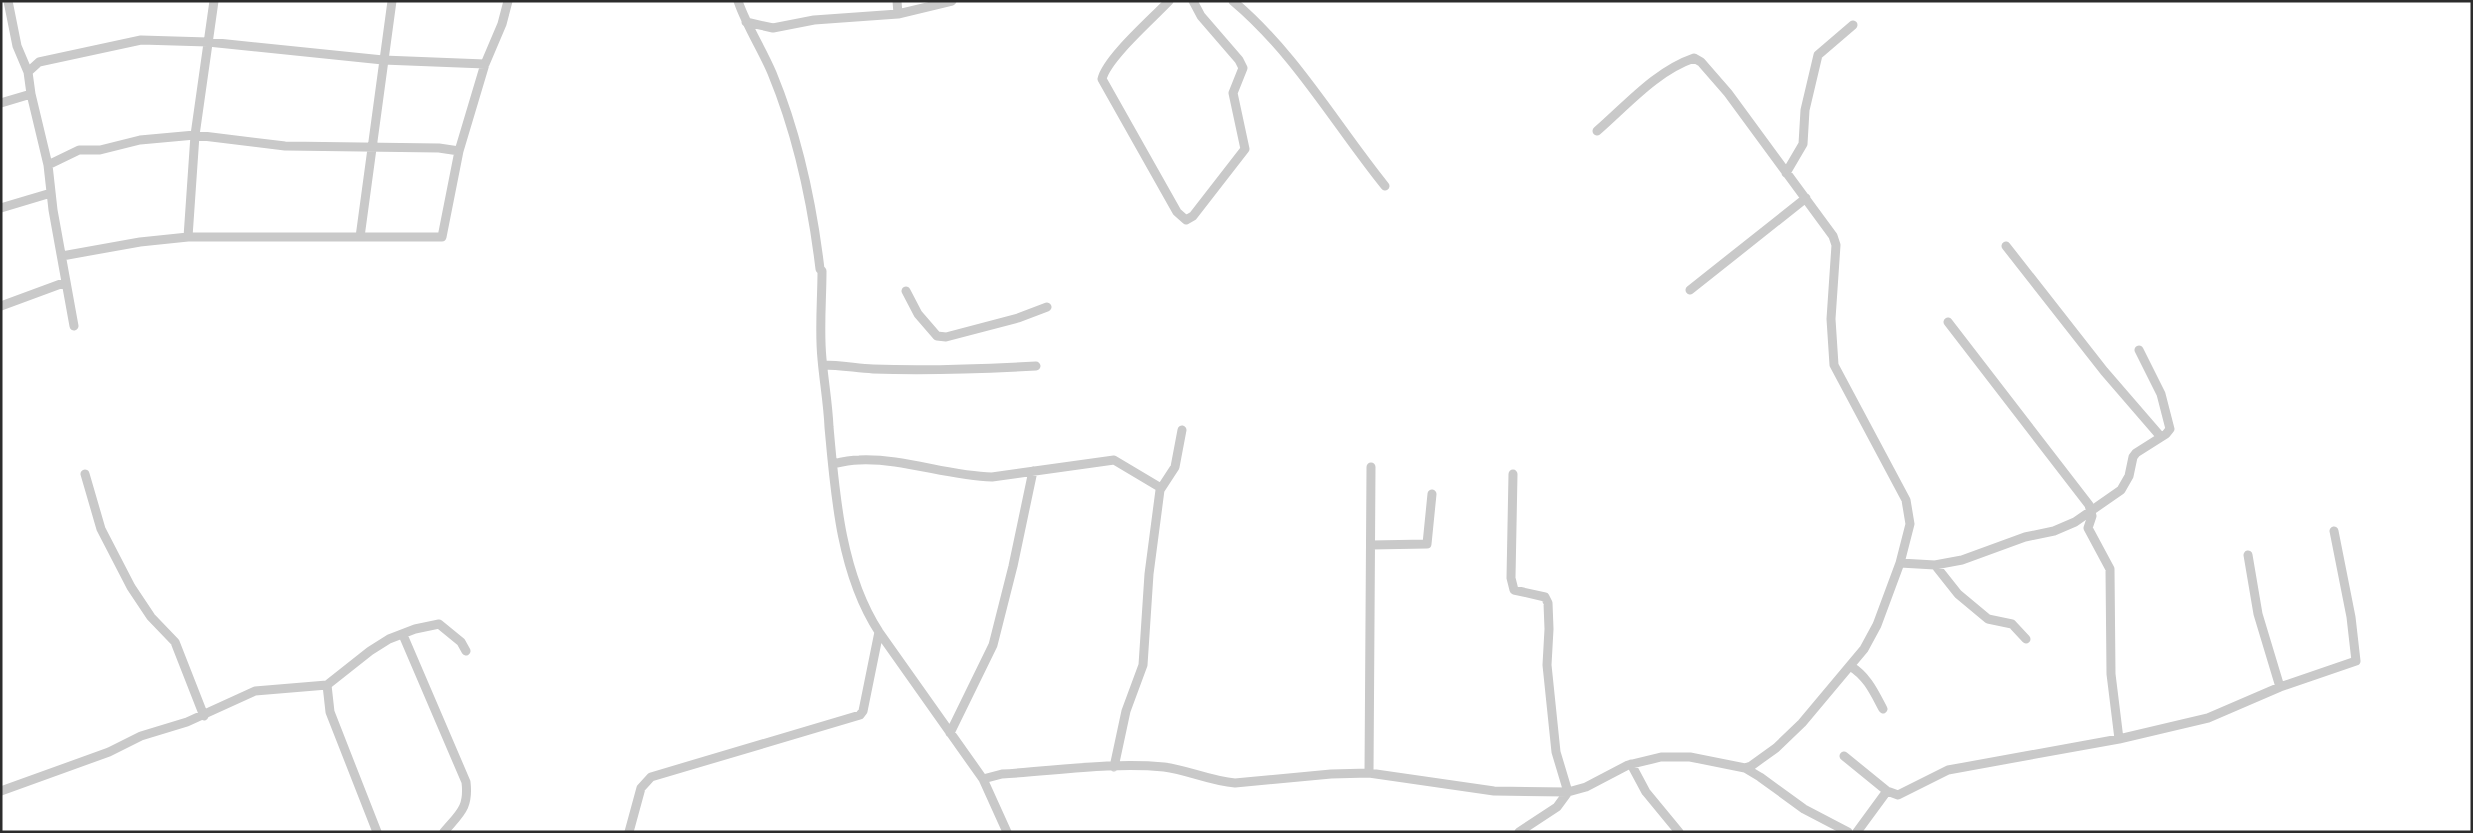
<svg xmlns="http://www.w3.org/2000/svg" width="2473" height="833" font-family="'PT Sans',sans-serif">
  <rect width="100%" height="100%" fill="#fff"/>
  <g fill="none" stroke-linecap="round" stroke-linejoin="round">
    <path stroke="#c9c9c9" stroke-width="9" d="M8,1L17,46L28,72L31,94L48,165L53,210L74,326
      M738,1C747,27 762,49 772,73C798,136 812,202 820,269L822,271C822,300 819,330 822,359C824,382 828,404 829,427C835,495 841,574 879,632L983,779L1007,832
      M897,1L898,14
      M1169,1C1152,19 1107,58 1102,79L1177,212L1186,220L1193,216L1245,149L1233,93L1243,68L1239,60L1201,16L1193,1
      M1233,1C1295,53 1335,124 1385,186
      M746,22L773,28L814,20L898,14L952,1
      M28,72L39,62L141,40L208,42L383,60L485,64
      M1,103L31,94
      M48,165L79,150H100L140,140L195,135L285,146L439,148L459,151
      M1786,173L1803,144L1805,110L1818,55L1853,25
      M1,208L51,193
      M188,237L195,135L214,1
      M360,237L392,1
      M2006,246L2104,371L2161,437
      M62,256L140,242L188,237H442L459,151L485,64L502,24L508,1
      M1690,290L1806,198
      M906,291L918,314L937,336L946,337L1018,318L1047,307
      M1,306L66,282
      M1948,322L2089,505L2092,516L2088,528L2110,569L2111,674L2119,739
      M823,365C840,365 856,368 873,369C927,371 982,369 1036,366
      M833,464C841,462 850,460 859,460C904,458 947,476 992,477L1114,460L1161,488
      M85,474L101,529L131,587L151,617L175,642L204,716
      M1513,474L1511,578L1514,590L1545,597L1548,603L1549,629L1547,665L1556,752L1568,792L1557,807L1519,832
      M1371,545L1427,544L1432,494
      M1900,563L1935,565L1962,560L2025,537L2054,531L2075,522L2121,490L2129,476L2133,457L2136,453L2166,434L2170,429L2161,394L2139,350
      M1935,565L1958,594L1988,619L2012,624L2026,639
      M403,635L466,782C469,808 460,813 444,832
      M1850,666C1867,676 1874,692 1883,709
      M327,685L330,712L377,832
      M2280,687L2356,661L2351,617L2334,531
      M950,733L993,645L1013,566L1033,471
      M1844,756L1887,791
      M1631,764L1646,792L1679,832
      M1114,767L1126,711L1143,665L1149,574L1160,490L1175,467L1182,430
      M1745,768L1760,777L1804,809L1848,832
      M1369,773L1371,467
      M983,779L1002,774C1055,771 1111,762 1164,767C1188,770 1210,781 1235,783L1331,774L1369,773L1494,791L1568,792L1586,787L1628,765L1661,757H1690L1745,768L1751,766L1776,748L1802,723L1864,649L1877,625L1900,563L1910,524L1906,500L1834,365L1831,319L1836,245L1833,236L1728,93L1701,62L1694,58C1656,71 1627,105 1597,131
      M1,791L109,752L141,736L187,722L255,691L327,685L370,651L389,639L415,629L439,624L461,642L466,651
      M629,832L641,788L651,777L860,715L863,711L879,632
      M1857,832L1887,791L1898,795L1948,770L2119,739L2208,718L2280,687L2258,614L2248,555"/>
  </g>
  <rect width="2473" height="833" fill="none" stroke="#2c2c2c" stroke-width="5"/>
</svg>
